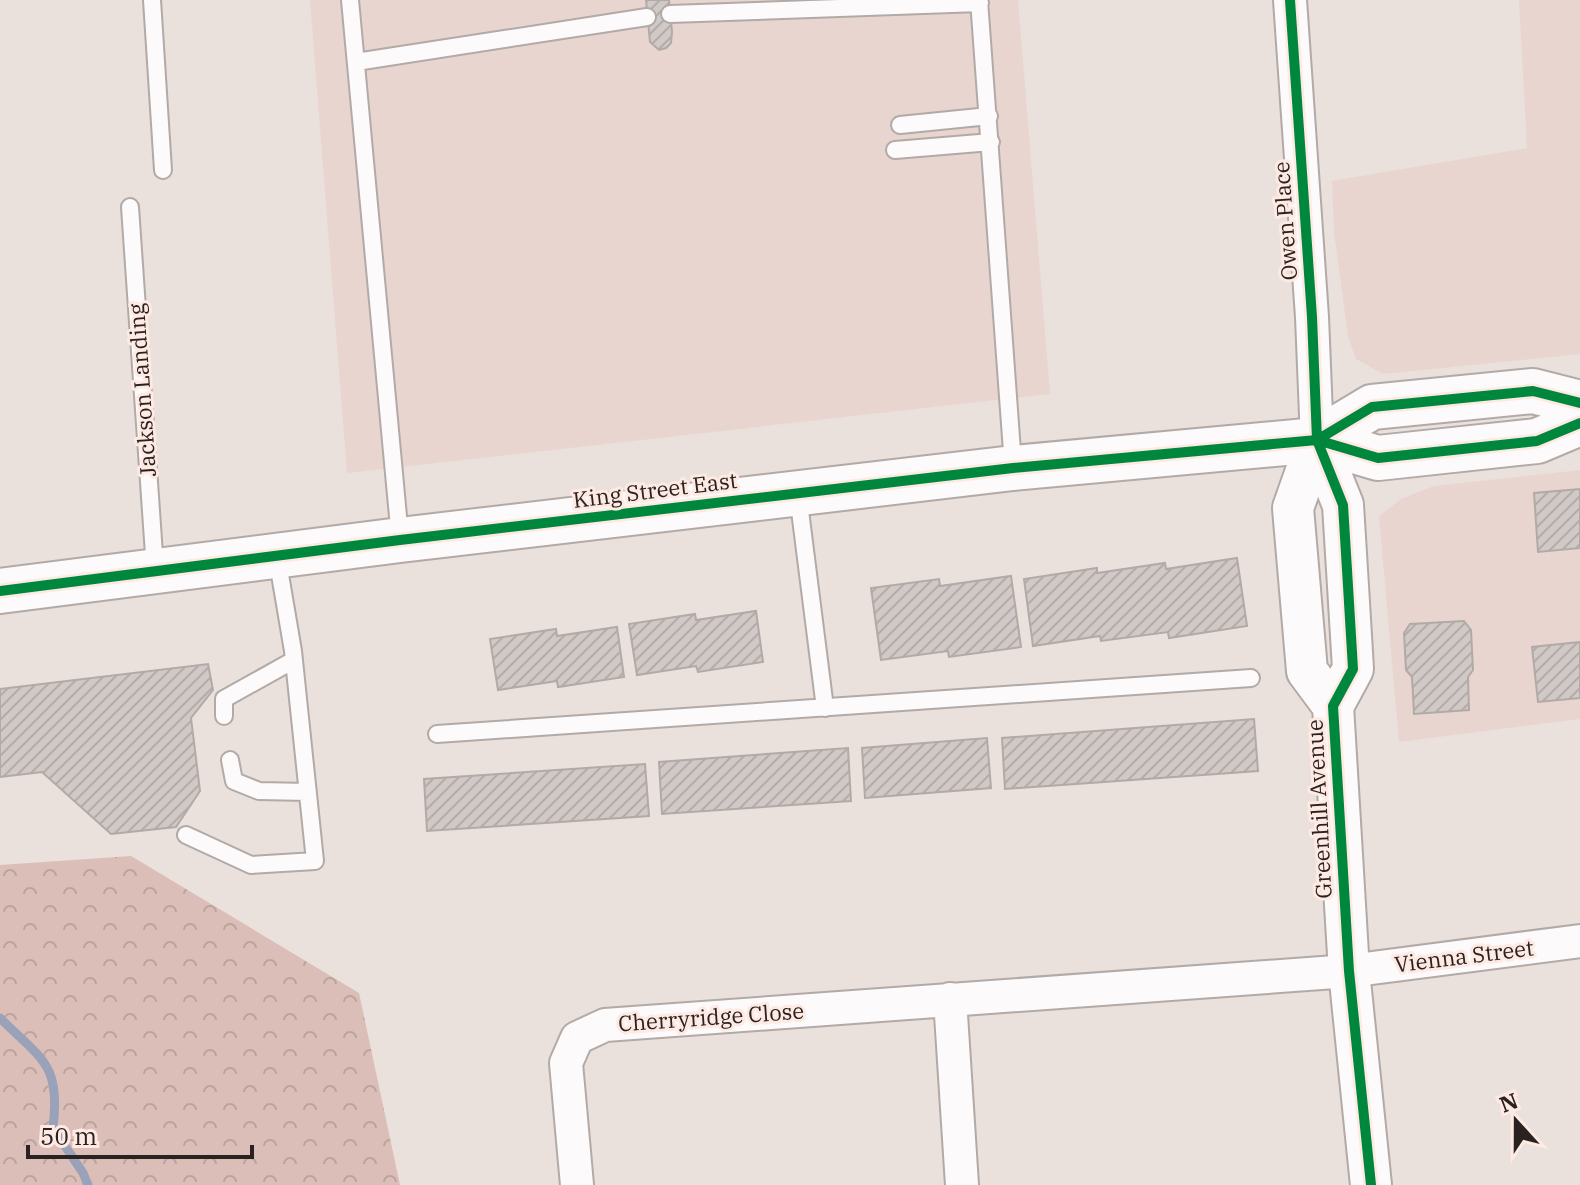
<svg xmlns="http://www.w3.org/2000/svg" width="1580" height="1185" font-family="'IBM Plex Serif',serif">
  <defs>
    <pattern id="forest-crowns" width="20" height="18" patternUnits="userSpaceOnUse" patternTransform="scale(2)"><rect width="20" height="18" fill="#dbbeb7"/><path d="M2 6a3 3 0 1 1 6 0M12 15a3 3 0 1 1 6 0" fill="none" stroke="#bca39d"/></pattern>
    <pattern id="building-hatch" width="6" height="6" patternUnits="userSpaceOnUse" patternTransform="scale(2)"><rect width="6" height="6" fill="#d1c9c6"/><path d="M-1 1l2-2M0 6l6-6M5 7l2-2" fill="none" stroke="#b3acaa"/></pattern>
  </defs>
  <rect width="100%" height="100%" fill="#eae0dc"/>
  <path fill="#e9d5cf" d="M310,0H1018L1050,394L347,473Z
    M1519,0H1580V354L1383,374L1356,359L1348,336L1334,232L1332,181L1527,148Z
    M1580,470V719L1399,742L1379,516L1401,499L1434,486Z"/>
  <path fill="url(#forest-crowns)" d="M131,856L359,993L400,1185H0V865Z"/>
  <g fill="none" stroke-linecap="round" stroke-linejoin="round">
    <path stroke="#99a2b8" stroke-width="9" d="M0,1018C42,1060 61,1064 53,1128L83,1173L88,1185"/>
  </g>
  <path fill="url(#building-hatch)" stroke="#b2aaa7" stroke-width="2" d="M646,0H669L672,32L671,43L666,48L659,50L650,42Z
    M1580,489V548L1538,552L1534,493Z
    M1237,558L1247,626L1169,638L1168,632L1101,641L1100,636L1033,646L1024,579L1097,568V573L1165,563L1166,569Z
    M1011,576L1021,647L949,657L948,651L881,660L871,588L939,579L940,586Z
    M756,611L763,662L698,672L696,666L637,675L629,624L695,614L696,620Z
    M1464,621L1471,630L1473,670L1468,677L1469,710L1414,714L1412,677L1406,670L1404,633L1410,624Z
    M617,627L624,677L558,687L557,681L498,690L490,639L556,629L557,636Z
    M1580,642V698L1538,702L1532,647Z
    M208,664L213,690L191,718L200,791L176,827L111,834L42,772L0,777V689Z
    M1254,719L1258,771L1005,789L1002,738Z
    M987,738L991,788L865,798L862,748Z
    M848,748L851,801L662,814L659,762Z
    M645,764L649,816L427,831L424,779Z"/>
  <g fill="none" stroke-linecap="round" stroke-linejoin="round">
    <g stroke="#b2aaa7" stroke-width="20">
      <path id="service" d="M152,0L163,170
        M350,0L400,538
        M979,0L1013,465
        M670,14L980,3
        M356,62L647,17
        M900,125L989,116
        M895,150L991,142
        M130,207L155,569
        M798,495L825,708
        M224,716V699L294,660
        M437,734L1251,678
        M230,760L234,781L259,791L308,792
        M186,835L251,865L315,861L293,651L277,557"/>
    </g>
    <g stroke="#b2aaa7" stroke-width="36">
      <path id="minor" d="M1290,0L1312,317L1317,440
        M950,999L962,1185
        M577,1185L566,1063L577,1038L605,1025L1349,971L1580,941"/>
    </g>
    <g stroke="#b2aaa7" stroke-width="44">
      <path id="tertiary" d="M1317,440L1343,505L1348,586L1353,669L1333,706L1349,971L1371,1185
        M1317,440L1293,508L1307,671L1333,706"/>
    </g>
    <g stroke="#b2aaa7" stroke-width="48">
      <path id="secondary" d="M1317,440L1372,407L1533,391L1580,403
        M0,591L400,540L1013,468L1317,440L1378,458L1537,441L1580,423"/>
    </g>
    <use href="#service" stroke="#fcfafa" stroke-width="16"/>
    <use href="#minor" stroke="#fcfafa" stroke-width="32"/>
    <use href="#tertiary" stroke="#fcfafa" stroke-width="40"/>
    <use href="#secondary" stroke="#fcfafa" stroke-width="44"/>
    <g stroke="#fee9e3" stroke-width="15">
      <path id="cycleway" d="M1290,0L1312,317L1317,440L1343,505L1348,586L1353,669L1333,706L1349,971L1371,1185
        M1317,440L1372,407L1533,391L1580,403
        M0,591L400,540L1013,468L1317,440L1378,458L1537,441L1580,423"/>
    </g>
    <use href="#cycleway" stroke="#00873e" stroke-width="10"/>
  </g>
  <g text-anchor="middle" stroke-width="6" stroke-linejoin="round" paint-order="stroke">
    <g font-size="22" fill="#292220" stroke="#fee9e3">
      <text transform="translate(1285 221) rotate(-94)" y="8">Owen Place</text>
      <text transform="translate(142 390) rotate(-94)" y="8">Jackson Landing</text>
      <text transform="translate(655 490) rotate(-7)" y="8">King Street East</text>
      <text transform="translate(1319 809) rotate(-93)" y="8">Greenhill Avenue</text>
      <text transform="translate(1464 956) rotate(-7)" y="8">Vienna Street</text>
      <text transform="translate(711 1017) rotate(-4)" y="8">Cherryridge Close</text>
    </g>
  </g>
  <g transform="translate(1516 1121) rotate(339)" stroke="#fee9e3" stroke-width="6" paint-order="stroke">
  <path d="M0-6L14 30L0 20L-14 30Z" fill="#292220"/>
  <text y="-12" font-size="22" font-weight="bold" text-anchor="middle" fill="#292220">N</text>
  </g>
  <path d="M28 1145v12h224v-12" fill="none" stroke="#292220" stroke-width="4"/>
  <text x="40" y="1145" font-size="24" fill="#292220" stroke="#fee9e3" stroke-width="6" paint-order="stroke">50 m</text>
</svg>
